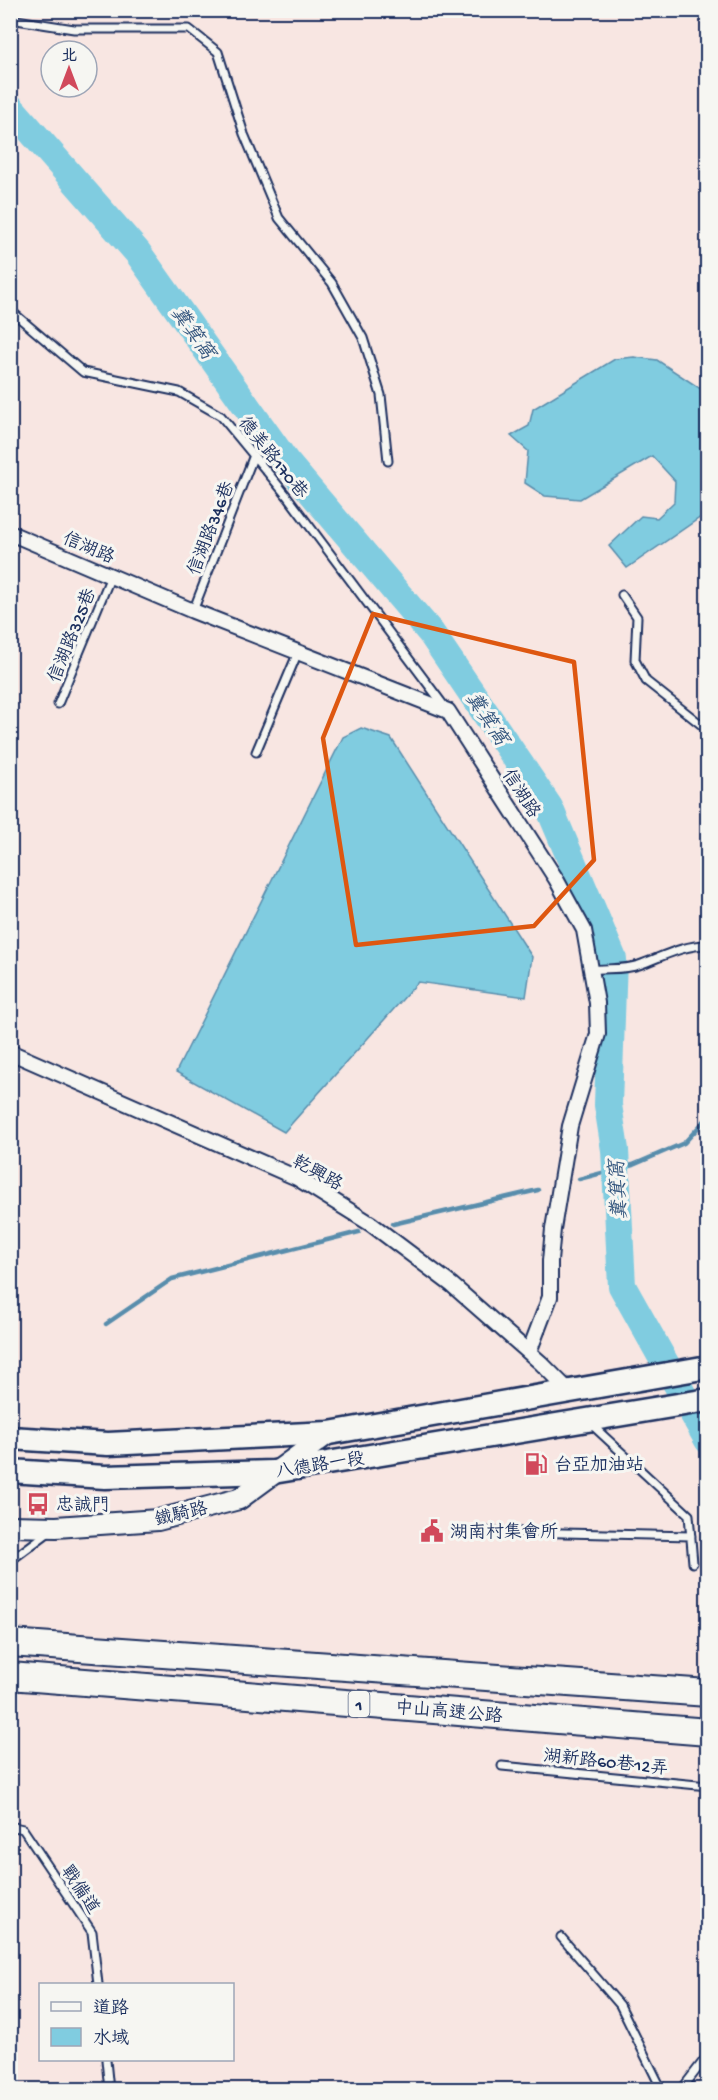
<svg xmlns="http://www.w3.org/2000/svg" width="718" height="2100" font-family="'Gochi Hand','LXGW WenKai TC',sans-serif">
  <rect width="100%" height="100%" fill="#f8e6e2"/>
  <filter id="ink" filterUnits="userSpaceOnUse"><feTurbulence type="fractalNoise" baseFrequency=".0167" numOctaves="2"/><feDisplacementMap in="SourceGraphic" scale="12" xChannelSelector="R" yChannelSelector="G"/><feConvolveMatrix kernelMatrix="1 2 1 2 8 2 1 2 1" color-interpolation-filters="sRGB"/></filter>
  <g filter="url(#ink)">
    <path fill="#80cce0" stroke="#588dac" stroke-width="1.5" d="M634,357L657,360L707,393L708,512L627,568L609,546L641,516L657,518L674,502L675,481L652,456L580,499L545,496L525,483L528,451L511,436L529,426L533,409L615,359Z
      M361,728L391,738L532,957L526,997L418,982L284,1132L176,1072L343,737Z"/>
    <g fill="none" stroke-linecap="round" stroke-linejoin="round">
      <path stroke="#588dac" stroke-width="4.5" d="M579,1179L633,1165L684,1143L708,1117
        M393,1224L538,1190
        M106,1324L172,1279L359,1232"/>
      <path stroke="#80cce0" stroke-width="28" d="M10,107L138,253L286,462L431,633L549,807L613,959L608,1105L615,1150L622,1286L708,1440"/>
      <g stroke="#1b2f5e" stroke-width="11">
        <path id="service" d="M10,19L74,29H189L218,52L244,134L279,218L332,283L363,338L381,395L388,461
          M10,310L83,372L179,392L221,416L287,496L445,707
          M622,595L637,617L635,660L646,681L708,730
          M193,611L254,455
          M58,704L111,576
          M256,752L298,652
          M591,970C606,968 625,970 639,965C662,957 682,945 708,945
          M592,1425L689,1515L693,1563
          M479,1531L691,1536
          M10,1561L49,1532
          M502,1766L708,1786
          M10,1826L23,1829L92,1932L98,1984
          M561,1937L620,2005L662,2090
          M106,2060L109,2090
          M681,2090L708,2055"/>
      </g>
      <g stroke="#1b2f5e" stroke-width="18">
        <path id="minor" d="M10,533L193,611L448,711L556,879L584,930L597,1003L598,1034L570,1126L553,1229L550,1261V1297L529,1352
          M10,1052L297,1178L371,1224L452,1285L541,1363L567,1389"/>
      </g>
      <g stroke="#1b2f5e" stroke-width="24">
        <path id="secondary" d="M10,1526L56,1527L158,1520L239,1499L329,1433"/>
      </g>
      <g stroke="#1b2f5e" stroke-width="27">
        <path id="primary" d="M10,1438L108,1444L329,1433L708,1367
          M10,1471L105,1477L273,1472L708,1400"/>
      </g>
      <g stroke="#1b2f5e" stroke-width="30">
        <path id="motorway" d="M10,1643L708,1693
          M10,1676L708,1732"/>
      </g>
      <use href="#service" stroke="#f6f6f2" stroke-width="7"/>
      <use href="#minor" stroke="#f6f6f2" stroke-width="14"/>
      <use href="#secondary" stroke="#f6f6f2" stroke-width="20"/>
      <use href="#primary" stroke="#f6f6f2" stroke-width="22"/>
      <use href="#motorway" stroke="#f6f6f2" stroke-width="26"/>
    </g>
  </g>
  <path fill="none" stroke="#de5710" stroke-width="4.5" stroke-linejoin="round" d="M373,614L574,662L594,860L534,926L356,945L323,738Z"/>
  <defs>
    <g id="fuel-bare" transform="scale(1.8)"><path d="M-5.5-6h7V0h2V4h1.3V-2.5L3-4.5l.8-.8L6-3V5H2.5V1h-1V6h-7ZM-4.2-4.7v3.2H.2V-4.7Z" fill="#d1495b" stroke="#f6f6f2" stroke-width="2.5" paint-order="stroke"/></g>
    <g id="bus-bare" transform="scale(1.8)"><path d="M-5-6H5V4H4V6H2V4H-2V6H-4V4H-5ZM-3.5-4V0h7V-4ZM-3.5 1.2v1.5H-2V1.2ZM2 1.2v1.5H3.5V1.2Z" fill="#d1495b" stroke="#f6f6f2" stroke-width="2.5" paint-order="stroke"/></g>
    <g id="civic-bare" transform="scale(1.8)"><path d="M-.6-6.5H3V-4.5H.6V-3L4-1V1h2V6H-6V1h2V-1L-.6-3ZM-1.2 2.5V6h2.4V2.5Z" fill="#d1495b" stroke="#f6f6f2" stroke-width="2.5" paint-order="stroke"/></g>
  </defs>
  <g fill-rule="evenodd">
    <use href="#fuel-bare" x="536" y="1464"/>
    <use href="#bus-bare" x="38" y="1504"/>
    <use href="#civic-bare" x="432" y="1531"/>
  </g>
  <g text-anchor="middle" stroke-width="6" stroke-linejoin="round" paint-order="stroke">
    <rect fill="#f6f6f2" stroke="#5d6b8a" stroke-width="1.5" x="348.5" y="1691" width="21" height="26" rx="4.5"/>
    <g font-size="16" font-weight="bold" fill="#1b2f5e">
      <text x="359" y="1710">1</text>
    </g>
    <g font-size="18" fill="#1b2f5e" stroke="#f6f6f2">
      <text transform="translate(274 457) rotate(51)" y="6">德美路170巷</text>
      <text transform="translate(210 528) rotate(-69)" y="6">信湖路346巷</text>
      <text transform="translate(89 547) rotate(23)" y="6">信湖路</text>
      <text transform="translate(71 635) rotate(-68)" y="6">信湖路325巷</text>
      <text transform="translate(522 793) rotate(57)" y="6">信湖路</text>
      <text transform="translate(318 1172) rotate(29)" y="6">乾興路</text>
      <text transform="translate(320 1464) rotate(-9)" y="6">八德路一段</text>
      <text transform="translate(181 1513) rotate(-13)" y="6">鐵騎路</text>
      <text transform="translate(449 1711) rotate(5)" y="6">中山高速公路</text>
      <text transform="translate(606 1761) rotate(6)" y="6">湖新路60巷12弄</text>
      <text transform="translate(81 1889) rotate(56)" y="6">戰備道</text>
    </g>
    <g font-size="18" fill="#1b2f5e" stroke="#f6f6f2" text-anchor="start">
      <text x="554" y="1470">台亞加油站</text>
      <text x="56" y="1510">忠誠門</text>
      <text x="450" y="1537">湖南村集會所</text>
    </g>
    <g font-size="20" font-style="italic" fill="#34567e" stroke="#f6f6f2">
      <text transform="translate(194 332) rotate(55)" y="7">糞箕窩</text>
      <text transform="translate(488 718) rotate(56)" y="7">糞箕窩</text>
      <text transform="translate(617 1190) rotate(-93)" y="7">糞箕窩</text>
    </g>
  </g>
  <rect width="718" height="2100" fill="none" stroke="#f6f6f2" stroke-width="36"/>
  <rect x="18" y="18" width="682" height="2064" fill="none" stroke="#1b2f5e" stroke-width="2" filter="url(#ink)"/>
  <rect x="39" y="1983" width="195" height="78" fill="#f6f6f2" stroke="#9ea6b7" stroke-width="1.5"/>
  <rect x="51" y="2002" width="30" height="9" fill="#f6f6f2" stroke="#9ea6b7" stroke-width="1.5"/>
  <text x="93" y="2013" font-size="18" fill="#1b2f5e">道路</text>
  <rect x="51" y="2028" width="30" height="18" fill="#80cce0" stroke="#9ea6b7" stroke-width="1.5"/>
  <text x="93" y="2043" font-size="18" fill="#1b2f5e">水域</text>
  <g transform="translate(69 69)"><circle r="28" fill="#f6f6f2" stroke="#9ea6b7" stroke-width="1.5"/>
  <path d="M0-4.5L10 22L0 15L-10 22Z" fill="#d1495b"/>
  <text y="-9" font-size="16" font-weight="bold" text-anchor="middle" fill="#1b2f5e">北</text>
  </g>
</svg>
